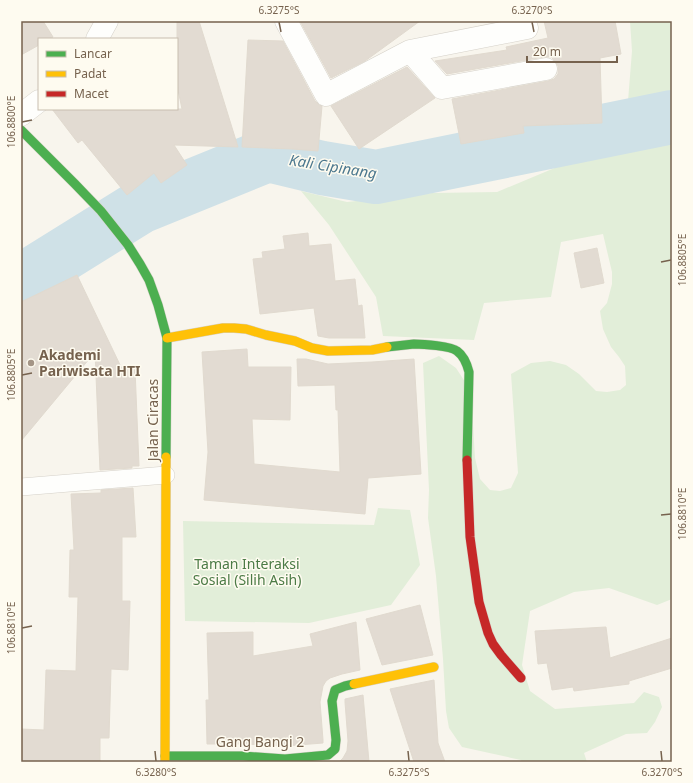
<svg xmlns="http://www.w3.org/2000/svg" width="693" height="783" font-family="'Noto Sans',sans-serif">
  <rect width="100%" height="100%" fill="#f8f5ed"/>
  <path fill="#e2eed9" d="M630,21H672V599L657,605L609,588L574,592L530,611L522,665L530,691L555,709L634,703L644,692L659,697L662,707L655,722L647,733L626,734L584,753L587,762H522L521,760L462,747L449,728L446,711L443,659L436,576L428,518L429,490L423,363L439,356L456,368L471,391L475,458L480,479L490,490L500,491L511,488L518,473L511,374L531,363L550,361L566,365L579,374L596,391L607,392L620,390L626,385L625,366L619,357L611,347L603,329L600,311L607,303L612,284V272L603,234L561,242L551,297L484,303L474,340L383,336L376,297L329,225L301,191L347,202L432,193L497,192L576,159L626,126L632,51Z
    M378,508L410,510L420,565L391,605L309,623L185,621L183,521L374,525Z"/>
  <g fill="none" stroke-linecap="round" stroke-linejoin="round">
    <path stroke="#cfe1e7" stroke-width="54" d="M21,281L140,207L268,155L322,168L376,177L672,117"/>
  </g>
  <path fill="#e2dbd2" stroke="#e1dacf" d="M21,21H43L53,37L49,39H39V45L21,55Z
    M177,21H199L238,147L174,145L187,165L161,183L154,173L127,195L82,140L78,143L52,109H182L177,85Z
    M300,21H420L365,61L331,78Z
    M544,21H615L621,54L600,58L602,123L523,126L524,133L461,144L452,99L548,81L554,79L558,74V66L555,61L551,57H544L447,74L435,61L507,50L506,47L548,38Z
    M248,40L283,41L315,101L319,105L322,106L318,151L292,149L242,147Z
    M407,67L435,98L359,149L331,106Z
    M308,233L309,246L331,244L335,281L355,279L358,306L362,305L365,338H329L318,336L314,308L260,314L253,259L263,258L262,252L285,249L283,236Z
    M597,248L604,283L581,288L574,253Z
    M77,275L122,369H135L139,466H132V468L100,470L95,352L21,441V302Z
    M247,349L248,367H291L290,420L252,419L254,464L340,472L338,410H336L335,385L298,386L297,359H306L328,364L372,362L414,359L421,474L368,478L365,514L204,500L208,452L202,352Z
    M133,488L136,537H122V601H130L128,670L111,669L109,738H100V762H21V729L44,730L46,670L76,671L78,597H69L70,550H74L71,494L101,493V490Z
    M420,605L433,655L382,665L366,619Z
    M356,622L360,670L342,674L330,678L326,681L323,686L320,702L323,740V743L285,746L244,744H207L206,700H209L207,633L253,632V656L313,646L310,634Z
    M606,627L610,658L672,638V668L629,681V684L574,691L573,687L552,690L547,663L538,664L535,631Z
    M434,680L438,743L445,762H414L390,689Z
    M363,695L369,762H339L343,758L347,751L348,741L345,702V699Z"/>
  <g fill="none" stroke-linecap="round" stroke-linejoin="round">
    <g stroke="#d5d1c9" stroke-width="18">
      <path id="lane" d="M21,487L166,475"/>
    </g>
    <g stroke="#d5d1c9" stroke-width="23">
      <path id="street" d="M286,21L326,95L410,51L527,28
        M97,39L107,21
        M410,51L442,88L546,69
        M21,115L39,101"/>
    </g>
    <g stroke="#d6d1c8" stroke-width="10">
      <path id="fast" d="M21,130L75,184L101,211L128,245L140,264L149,280L158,305L167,338L166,457
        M387,347C396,346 405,345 414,344C423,344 451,346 457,351C464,356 467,364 469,372L467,460
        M165,756H243L285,759L328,755L335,749L336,740L332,701L335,690L345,686L354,684"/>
    </g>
    <g stroke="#d6d1c8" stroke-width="10">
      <path id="slow" d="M167,338L223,328H234L246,329L266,335L295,341L312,348L328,351L372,350L387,347
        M354,684L434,667
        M165,762L166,457"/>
    </g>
    <g stroke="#d6d1c8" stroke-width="10">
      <path id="jam" d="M467,460L470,537L479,602L488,633L493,644L501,655L521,678"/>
    </g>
    <use href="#lane" stroke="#fefefc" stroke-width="17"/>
    <use href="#street" stroke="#fefefc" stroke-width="22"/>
    <use href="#fast" stroke="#4caf50" stroke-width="9"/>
    <use href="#slow" stroke="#ffc107" stroke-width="9"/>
    <use href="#jam" stroke="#c62828" stroke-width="9"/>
  </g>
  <path fill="none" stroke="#76624e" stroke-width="1.5" d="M279,22L281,32M532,22L534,32M22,122L32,120M661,262L671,260M22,375L32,373M661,515L671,514M22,628L32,626M155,751L156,761M408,751L409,761M661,751L662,761"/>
  <circle fill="#a49586" stroke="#fefbf0" stroke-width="1.5" cx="31" cy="363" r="4"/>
  <g text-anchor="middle" stroke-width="3" stroke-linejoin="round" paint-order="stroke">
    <g font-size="14" font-weight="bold" fill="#76624e" stroke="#fefbf0" text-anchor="start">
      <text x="39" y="360">Akademi<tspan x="39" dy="16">Pariwisata HTI</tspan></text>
    </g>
    <g font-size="14" fill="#76624e" stroke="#fefbf0">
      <text transform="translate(153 420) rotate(-90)" y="5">Jalan Ciracas</text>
      <text x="260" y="747">Gang Bangi 2</text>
    </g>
    <g font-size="14" fill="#4c7b46" stroke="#fefbf0">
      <text x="247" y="569">Taman Interaksi<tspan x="247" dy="16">Sosial (Silih Asih)</tspan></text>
    </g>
    <g font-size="15" font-style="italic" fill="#4c788f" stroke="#fefbf0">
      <text transform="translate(333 167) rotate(9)" y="5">Kali Cipinang</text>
    </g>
  </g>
  <rect width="693" height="783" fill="none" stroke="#fefbf0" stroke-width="44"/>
  <rect x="38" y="38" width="140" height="72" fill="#fefbf0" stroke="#c8beaf"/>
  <rect x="46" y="51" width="20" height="6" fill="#4caf50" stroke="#c8beaf"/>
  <text x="74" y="58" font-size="12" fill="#76624e">Lancar</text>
  <rect x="46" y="71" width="20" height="6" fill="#ffc107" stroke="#c8beaf"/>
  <text x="74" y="78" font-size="12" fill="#76624e">Padat</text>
  <rect x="46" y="91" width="20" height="6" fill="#c62828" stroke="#c8beaf"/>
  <text x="74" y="98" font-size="12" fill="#76624e">Macet</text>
  <path d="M527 56v6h90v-6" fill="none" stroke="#76624e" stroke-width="2"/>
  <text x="533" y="56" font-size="12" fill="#76624e" stroke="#fefbf0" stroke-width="3" paint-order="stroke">20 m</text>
  <rect x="22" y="22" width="649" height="739" fill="none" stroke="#76624e" stroke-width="1.5"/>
  <g font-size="10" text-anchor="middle" fill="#76624e">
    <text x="279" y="14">6.3275°S</text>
    <text x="532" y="14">6.3270°S</text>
    <text transform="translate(11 122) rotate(-90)" y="4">106.8800°E</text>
    <text transform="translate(682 260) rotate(-90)" y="4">106.8805°E</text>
    <text transform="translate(11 375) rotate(-90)" y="4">106.8805°E</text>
    <text transform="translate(682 514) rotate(-90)" y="4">106.8810°E</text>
    <text transform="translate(11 628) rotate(-90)" y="4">106.8810°E</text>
    <text x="156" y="776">6.3280°S</text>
    <text x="409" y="776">6.3275°S</text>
    <text x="662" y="776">6.3270°S</text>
  </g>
</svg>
